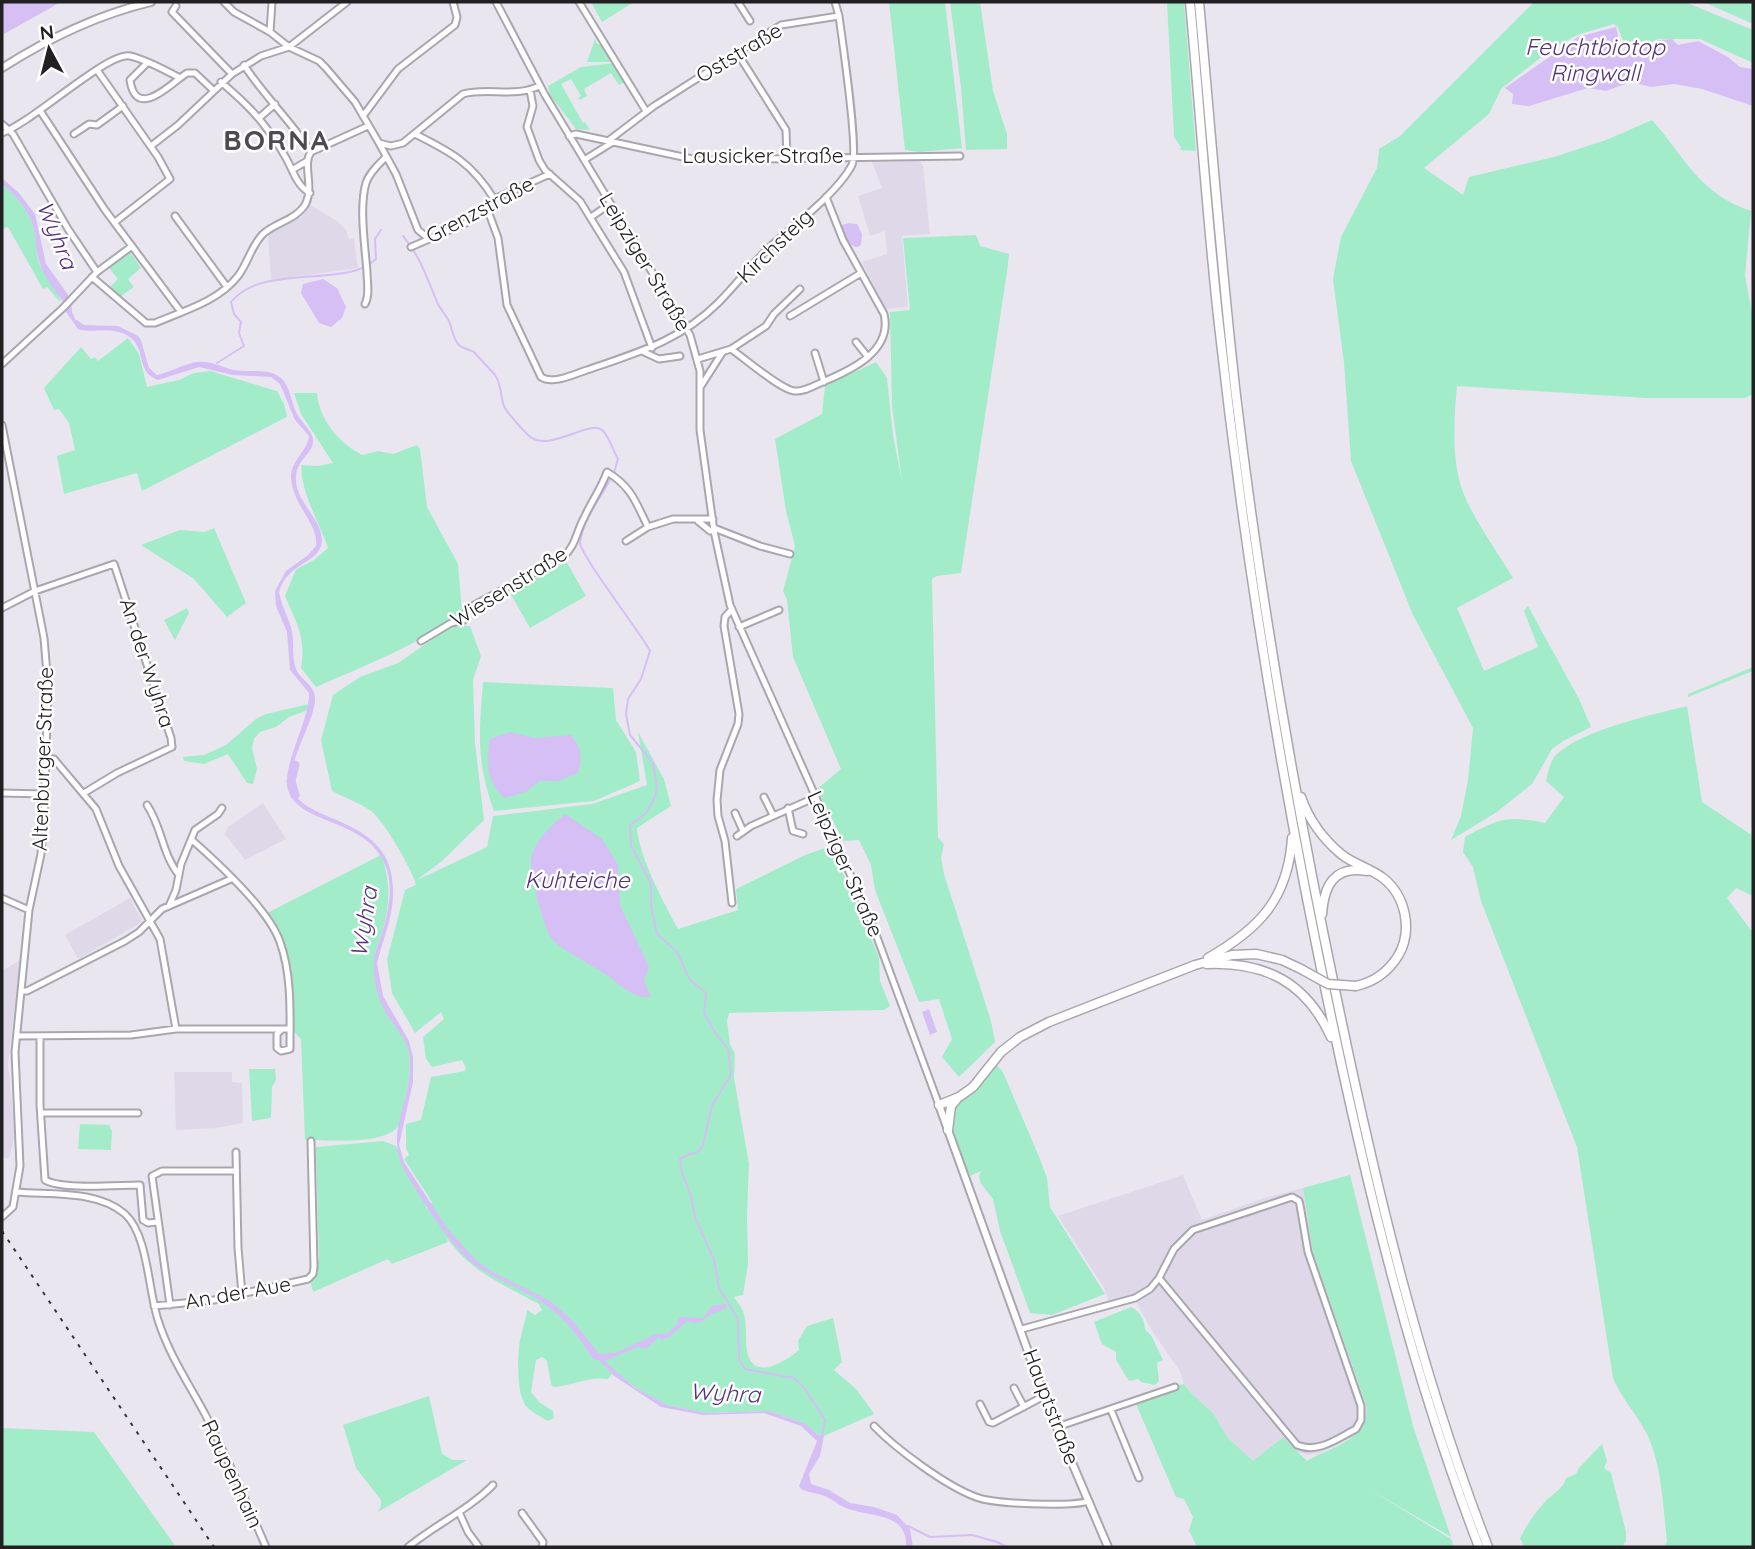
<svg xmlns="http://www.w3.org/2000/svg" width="1755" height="1549" font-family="Quicksand,sans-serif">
  <rect width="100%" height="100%" fill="#eae6f0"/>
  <path fill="#dfd8e9" d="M919,161L923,165L930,234L902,236L908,307L886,309L862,262L887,254L885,231L870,236L858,196L882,188L872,162Z
    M310,205L337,221L346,230L349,239L354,238L358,268L271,280L268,234L302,217Z
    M263,803L286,839L245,860L225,834L228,827Z
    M130,898L142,920L139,924L78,959L65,935Z
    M20,960L8,1064L15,1136L9,1158H2V971Z
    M174,1072H232V1082L242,1083L243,1123L216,1128L176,1130Z
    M1183,1175L1202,1220L1265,1198L1303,1188L1313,1253L1367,1409V1418L1364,1427L1356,1435L1320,1453L1307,1455L1296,1451L1282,1437L1253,1462L1228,1438L1213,1413L1192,1394L1184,1384L1180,1371L1154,1334L1136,1302L1109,1301L1104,1288L1058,1216Z"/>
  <path fill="#a3ecca" d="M591,2H634L602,22Z
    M889,2H945L962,148L920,152L905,150Z
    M950,2H980L993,91L1007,134V149L966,150L961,88Z
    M1167,2H1184L1196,151L1180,150L1181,147L1174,137Z
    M1534,2H1685L1753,30V63L1700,39H1658L1628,53L1618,28L1614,24L1577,35L1550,50L1501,89L1489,114L1424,168L1463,195L1469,177L1554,157L1606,140L1652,120C1686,158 1698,193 1751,211L1745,275L1753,320V394L1745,398H1646L1457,386C1454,417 1452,453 1460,483C1468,512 1497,551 1513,578L1457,608L1484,671L1538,647L1524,611L1528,606L1579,699L1591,727L1565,740L1552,749L1532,784L1497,812L1451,840L1461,816L1468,780L1473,728L1413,615L1351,461L1344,363L1333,279L1341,237L1377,168L1379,149L1400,136Z
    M1702,2H1753V24L1708,4Z
    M595,39L597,44L605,45L615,62H587Z
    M614,63L625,82L619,85L611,73L584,89L587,96L580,100L578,98L581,96L571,79L561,84L583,123L585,122L590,130L576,129L550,95L548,86L581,67Z
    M2,184C17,197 31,212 35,233C37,243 35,254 40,265C46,278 58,289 61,303L47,287L43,289L8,227L2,229Z
    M976,235L980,246L1009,254L1007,272L961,573L937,576L932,579L938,838L944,844L941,858L944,874L991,1021L995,1042L959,1077L942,1057L952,1039L939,999L919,1002L875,890L871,865L859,840L843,841L817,789L841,769L793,657L787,600L783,591L795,546L786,511L775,439L822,414L825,386L876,362L887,378L893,435L902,481L892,406L890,312L910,310L903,238Z
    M130,252L141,268L128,279L134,287L120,297L110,287L118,279L109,268Z
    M128,338L139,354L147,387L179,380L194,373L210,371L277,391L284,404L287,417L142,491L137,473L64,494L57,456L75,450L69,423L59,409L54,410L44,388L81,347L91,359L95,357L98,361Z
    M294,393H317C319,419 339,443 362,455L378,451L393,454L417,445L420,449L427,507L458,564L462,612C421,644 364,666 316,687L301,668C306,637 297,624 285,596L296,569L314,560L328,548C318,519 302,496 301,465L318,466L333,463L301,414Z
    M214,528L246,603L227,617L194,579L141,545L180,530L205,532Z
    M566,561L586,596L530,628L510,593Z
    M187,608L189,613L175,640L164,620Z
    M453,625L470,626L481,656L473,680L475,743L484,820L442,861L417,880L487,847L493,816L592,804L647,785L638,732L664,779L671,806L637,828C639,857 664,903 678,929L738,910L736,889L805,855L831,846L879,957L880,981L890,1006L884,1010L729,1013L727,1021L730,1044L735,1054L734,1078L749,1164L747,1216L748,1264L743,1295L734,1297C737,1302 741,1306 743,1311C748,1325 744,1341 748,1355C756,1381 787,1360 799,1350L798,1341L807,1326L833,1318L842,1362L834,1370L856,1389L873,1412L874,1414L824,1436L817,1434L806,1424L769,1411L706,1413L667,1405L637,1389L615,1371L608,1379C588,1376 572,1386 553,1387L551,1384L547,1361L542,1357L536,1360L531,1392L539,1402L553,1411L554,1418L548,1421C541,1417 531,1412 526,1406C516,1394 517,1351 521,1336C523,1326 526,1320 527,1310L535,1315L542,1310L539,1304C501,1283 473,1274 446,1237L448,1242L392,1264L388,1259L313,1292L310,1280L315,1275L317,1261L319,1260L316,1147L383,1141L396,1146L410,1180L423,1198L427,1209L432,1202L404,1159L409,1155L406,1148V1124L421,1120L431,1077L465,1071L466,1068L462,1060L432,1067L426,1059L423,1037L444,1019L441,1012L415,1033L392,993L387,960L405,890L416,885C414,872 382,818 371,811C360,803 345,798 332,791L321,740L333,695L360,677L398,663Z
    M1753,667V671L1688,697V694Z
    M483,682L613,688L616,720L636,752L640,781L594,801L494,811C476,761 479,734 483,682Z
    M309,704L308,710L289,717L276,727L260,732L254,739L252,748L257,769L253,784L247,783L228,754L204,764L184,761L183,757L204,755L226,745L256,719L266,714Z
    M1687,706L1702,802L1753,836V896L1736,888L1727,898L1753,933V1547H1664L1667,1542C1663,1507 1662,1466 1647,1434C1637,1415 1622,1399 1613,1378L1577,1147L1481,901L1473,867L1463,852L1465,837C1498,819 1507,815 1545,823L1564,797L1546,781C1548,773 1550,761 1555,756C1580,730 1652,715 1687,706Z
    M381,855C391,880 390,904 383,929C381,938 376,947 375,955C375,975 379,1001 389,1018C394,1025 402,1032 405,1040C417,1066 404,1099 399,1125C386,1146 327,1140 305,1140L301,1039L292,1030C291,980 292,958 267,913Z
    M996,1065L1002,1070L1040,1159L1047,1178L1050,1207L1105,1294L1052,1315L1030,1313L1000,1231L993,1199L981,1184L979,1177L981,1171L970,1176L968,1174C960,1152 950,1132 954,1108L978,1088Z
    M249,1069H275L276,1080L272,1087L271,1118L252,1121Z
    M80,1124L109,1125L112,1131L111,1150L78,1149Z
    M1350,1175L1413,1426L1451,1537L1369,1489L1451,1539L1454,1547H1197L1189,1531L1193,1517L1184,1499L1176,1497L1136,1404L1170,1387L1184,1384L1192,1394L1213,1413L1228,1438L1253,1461L1283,1437L1307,1461C1330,1447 1368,1440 1367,1408L1313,1253L1303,1188Z
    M1131,1307C1139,1310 1145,1320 1145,1329L1152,1337L1163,1360L1157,1363L1159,1381L1155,1385L1141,1382L1138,1379L1129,1381L1116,1360V1352L1102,1344L1094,1322Z
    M429,1396L442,1454L453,1460H467L378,1512L381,1506V1500L356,1468L343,1425Z
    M2,1428L94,1432L176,1547H2Z
    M1602,1444L1607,1461L1604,1468L1611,1473L1626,1532V1541L1622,1547H1524L1520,1538C1527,1525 1534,1514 1543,1504C1550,1495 1564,1489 1566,1478L1576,1474L1579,1468Z"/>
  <path fill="#d5bff5" d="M2,2H61L2,35Z
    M1616,27L1622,56L1660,40L1672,39L1678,45L1698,41L1728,57L1740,67L1753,69V106L1702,89L1674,84L1651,87L1631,82L1606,91L1588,88L1529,106L1512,104L1513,94L1505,88L1578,37Z
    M2,178L19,193L35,214L46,264L71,299L72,312L75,319L84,325L118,326L138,336L141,340L149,368L157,375C171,372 183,364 197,362C211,360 221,367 234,370C249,373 268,367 281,378C290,386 291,401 296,412C300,421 311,429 313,439C315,454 294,459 296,482C298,505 327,523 321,546C316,563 287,564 279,592C281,604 287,615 291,627C295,641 291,655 296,669C301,681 316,685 315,700C314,723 286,763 292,787C301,826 393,813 393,890C394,915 383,939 377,963L383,996L409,1041L413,1057V1082L399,1145L404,1162L447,1228L475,1259L491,1271L550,1301L573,1321L599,1354L615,1353L654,1335L668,1333L678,1323V1317L703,1318L712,1306L726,1304L727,1307C722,1312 716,1311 710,1315C702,1321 698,1326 687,1321L671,1336L662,1340L659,1337L646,1349L638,1347L605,1361L634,1387L667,1405L706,1413L769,1411L806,1424L817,1434L824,1436L820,1456L809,1474L811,1484L829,1490L850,1503L874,1507L897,1515L910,1529L913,1547H906C908,1514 874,1517 852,1510C843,1508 836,1502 827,1497C819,1493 809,1493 801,1489L799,1486L817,1441L801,1426L764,1413L703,1415L661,1407L614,1376L599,1360L593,1359C576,1331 556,1308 526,1293C508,1283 488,1275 471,1262C448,1242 424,1203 408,1177C381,1133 412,1106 410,1060C409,1042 399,1033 389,1018C379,1003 373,982 374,963C374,952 379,943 382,933C388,914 393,889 387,870C371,817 300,827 288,790C281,766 310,720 309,693L290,670L287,632L276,606L275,591L286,571L308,555L316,546C319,524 292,505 291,477C291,460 307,452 309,436L295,420L280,384L271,377L233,375L199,367L158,380C134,371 148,348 128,336C112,326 95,334 78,329L66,312L68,308C58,295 44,278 39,261C36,252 36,243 35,234C31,212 17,197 2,184Z
    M849,223L857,224L862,234L861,245L857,247C847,246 843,233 842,225Z
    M323,279L337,288L346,307L342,318L331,327L319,323L301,293L303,284Z
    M510,732L535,738L571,735C581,748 583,757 578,773L558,781H539L526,792L504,798C486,780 486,763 490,739Z
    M565,814L602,839L618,865L620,905L649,967L644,981L651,997C632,999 620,984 605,974C592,965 560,949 551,938C544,928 529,872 531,860C533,842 552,825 565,814Z
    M929,1009L937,1032L930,1035L922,1012Z"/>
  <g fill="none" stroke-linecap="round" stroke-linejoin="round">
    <path stroke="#d5bff5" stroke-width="2" d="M403,236C420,256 427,278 437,302C440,309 445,314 449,321C452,328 453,340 459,345C463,349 469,349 474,352C475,353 494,374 495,375C502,385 500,396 504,406C507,413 523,430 528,435C548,455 591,417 603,431C610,438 613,451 618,459L614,473
      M217,363L244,346L239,333L241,322L234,314L231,302C257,269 320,282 357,270C363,268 371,263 376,259L375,239L381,230
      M611,478C600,499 584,518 580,542C579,554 641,633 650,651L641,679L628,699L626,714L630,735L653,763L657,787L655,797L646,813L630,825L631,846L651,883V905L657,934L677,952L690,980L706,993L704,1012L712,1028L728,1049L731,1075L712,1105L703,1145L699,1151L680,1158L682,1174L690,1193L695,1217L714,1260L719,1288L738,1319L739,1359L745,1369L794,1378L805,1389L825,1420L822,1437
      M908,1526L930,1537L972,1535L997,1542L1007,1547"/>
    <path stroke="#d5bff5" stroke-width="9" d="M295,765L291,781L295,795"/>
    <g stroke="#aaa6af" stroke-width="9">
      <path id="minor" d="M224,2L234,12L270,32L289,47L319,61L326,68L355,102L379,143L396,174L418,230L428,238
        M496,2L545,95L690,335L700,371V430L714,531L730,605L871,921L939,1105
        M579,2L646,111
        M738,2L750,21
        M176,6L172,12L232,74
        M270,32L272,2
        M738,54L786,130L787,158
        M147,63L130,80C135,117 165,90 180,78
        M244,65C264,96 291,121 311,152
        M97,70L158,157L170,179L115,222
        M221,82C237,96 252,109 264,125C271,134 278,143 283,153C292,166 295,185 310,193
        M530,90L533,106L527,127L539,160L545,170L580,201L624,272L652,348
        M41,112L105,210L181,312
        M363,116L398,69L455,25L457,17L453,2
        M259,118L275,104
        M2,124L13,134L68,229L97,272
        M2,133C33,122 107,52 130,56C144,59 167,71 180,78L187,73H195L213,90
        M74,134L89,124L97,125L123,106
        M415,134C451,152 472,163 494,199
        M569,136L576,134L697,160L960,156
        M608,141L654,106L781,25L839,16
        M379,143L391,146L403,143L463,94C488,87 515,98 539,86
        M151,146L178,125L232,74L261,56L289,47L347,2
        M311,152L368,126
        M584,160L613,142
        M292,170L307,161
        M487,208L498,238L507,305L541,377C553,385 574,374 587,370C636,353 680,341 718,303C737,284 753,262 773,244C796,224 838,192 852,165C859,151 842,39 839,16L835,2
        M175,216L227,287
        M591,217L610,204
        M411,247L466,223L480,214L494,199L550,174
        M92,277L146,323H155C183,311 219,301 238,276C248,263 251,246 263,234C276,222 297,220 306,203C314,186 302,164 311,152
        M365,304C370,295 367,282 367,272C365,246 359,207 366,183C369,173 379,164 386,157
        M790,316L861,273
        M856,342L868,357
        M731,349L766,326L774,314L800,289
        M644,352L659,359L680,356
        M815,353L824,382
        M698,359L731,349C744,358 780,389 794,391C805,392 815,385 825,381C851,370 893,351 884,314L843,240L826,197
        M2,364L63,308L97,272L132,246
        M701,386L722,353
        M2,425L44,638L48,686L44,820L41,854L29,910L15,1052L20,1166L13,1207L2,1217
        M698,521L710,531H714
        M714,528L760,546L790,554
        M626,541L648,527L673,519H713
        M2,608L35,591L114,564L171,738L172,747L117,773L84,793
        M732,609L725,617L724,626L739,714L738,724L720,770L717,800L718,816L725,841L732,903
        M739,627L779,610
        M421,641L451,623L464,620L467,609L563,557C576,546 576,532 584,518C591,502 601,489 607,472C632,487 636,503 648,527
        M46,758L54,759L96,809L119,866L160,939L176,1029
        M2,793L45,794
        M764,797L773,815
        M147,805C162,827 162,854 179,875
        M788,808L793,831L803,834
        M735,813L743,831
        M737,836L751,826L816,797
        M192,840C218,863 269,910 280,942C292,975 290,1014 290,1049L281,1051L277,1048V1034L282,1029H290
        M2,898L29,910
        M169,906L176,890L181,864L195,830L218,814L222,808
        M22,991H27L125,941L139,932L162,909L231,879
        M17,1036L131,1035L176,1029H282
        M40,1036V1105L45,1180C62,1190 118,1185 140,1185L143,1220L148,1223L158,1222
        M41,1113H138
        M236,1152L238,1248L242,1294
        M17,1192C51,1195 98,1190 125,1214C148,1235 148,1289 158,1320C169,1355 189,1384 206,1416C228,1459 247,1503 266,1547
        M170,1305L152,1176L162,1171H236
        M154,1306L214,1300L308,1279L313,1274L314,1267L311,1141
        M1022,1329L1135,1298L1150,1289L1159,1278L1174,1249L1193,1230L1292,1197L1299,1201L1300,1205L1308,1252L1361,1406V1420L1356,1429C1338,1438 1318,1454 1297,1445L1159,1278
        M1014,1388L1024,1407
        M980,1404L989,1422L993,1423L1044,1396
        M1111,1410L1139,1478
        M874,1426C896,1449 946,1486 976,1497C993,1504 1071,1507 1089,1501
        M1057,1427L1175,1387
        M459,1512L468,1532L479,1547
        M522,1513L543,1542L542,1547
        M408,1547C435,1525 468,1510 493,1485"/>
    </g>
    <g stroke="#aaa6af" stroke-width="10">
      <path id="major" d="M2,68C49,38 96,15 151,2
        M939,1105L1047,1404L1108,1547"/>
    </g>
    <g stroke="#aaa6af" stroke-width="11">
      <path id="highway" d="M1190,2C1200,110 1207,218 1219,325C1245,559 1283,791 1332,1021C1370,1200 1413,1376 1479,1547
        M1199,2C1211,133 1221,265 1236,396C1260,596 1294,794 1335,990C1374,1179 1418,1367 1488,1547
        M1301,797C1309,820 1322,838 1341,854C1353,864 1370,868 1383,878C1406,896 1413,931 1398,956C1388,972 1374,982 1356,986
        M1322,914C1324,886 1334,865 1367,871
        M1208,958C1259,929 1288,899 1292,838
        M1207,964C1266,962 1306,982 1331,1037
        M939,1105L959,1097L973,1087L1001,1052L1020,1037L1049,1022L1195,965L1232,955L1256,954L1282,960L1301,969
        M948,1130L951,1106L957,1099"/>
    </g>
    <use href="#minor" stroke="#fff" stroke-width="5"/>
    <use href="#major" stroke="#fff" stroke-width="6"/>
    <use href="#highway" stroke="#fff" stroke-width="8"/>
    <path stroke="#363538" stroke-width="2" stroke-dasharray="3.5 7" stroke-linecap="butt" d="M2,1231L214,1547"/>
    <g stroke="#aaa6af" stroke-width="11" stroke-linecap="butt">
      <path id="highway-bridge" d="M1301,969L1328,984L1356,986"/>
    </g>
    <use href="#highway-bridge" stroke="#fff" stroke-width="8"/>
  </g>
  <g text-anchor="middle" stroke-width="5" stroke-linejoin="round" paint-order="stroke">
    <g font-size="21" fill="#212023" stroke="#fff">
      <text transform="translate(739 53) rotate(-31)" y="7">Oststraße</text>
      <text x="763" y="163">Lausicker Straße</text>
      <text transform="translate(480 210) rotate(-28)" y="7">Grenzstraße</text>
      <text transform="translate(775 246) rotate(-44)" y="7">Kirchsteig</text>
      <text transform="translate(645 262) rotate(59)" y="7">Leipziger Straße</text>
      <text transform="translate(509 587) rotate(-32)" y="7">Wiesenstraße</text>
      <text transform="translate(147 663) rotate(72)" y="7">An der Wyhra</text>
      <text transform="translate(43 759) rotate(-88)" y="7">Altenburger Straße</text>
      <text transform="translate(845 864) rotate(66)" y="7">Leipziger Straße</text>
      <text transform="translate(238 1293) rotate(-10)" y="7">An der Aue</text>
      <text transform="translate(1051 1407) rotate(69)" y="7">Hauptstraße</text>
      <text transform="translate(232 1474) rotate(65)" y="7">Raupenhain</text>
    </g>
    <g font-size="23" font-style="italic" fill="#56317e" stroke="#fff">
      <text x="1595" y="55">Feuchtbiotop<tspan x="1595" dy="26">Ringwall</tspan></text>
      <text transform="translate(57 235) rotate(68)" y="8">Wyhra</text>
      <text x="577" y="888">Kuhteiche</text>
      <text transform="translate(364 922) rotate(-81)" y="8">Wyhra</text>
      <text transform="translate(725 1393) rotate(3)" y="8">Wyhra</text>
    </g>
    <g font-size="28" font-weight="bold" letter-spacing="2" fill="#4d4a52" stroke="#fff">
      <text x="277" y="150">BORNA</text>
    </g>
  </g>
  <rect width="1755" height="1549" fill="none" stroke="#212023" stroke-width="7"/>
  <g transform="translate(49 49) rotate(353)" stroke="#ffffff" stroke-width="5" paint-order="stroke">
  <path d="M0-5L12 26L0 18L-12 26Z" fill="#212023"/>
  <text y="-10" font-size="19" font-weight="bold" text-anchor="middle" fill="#212023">N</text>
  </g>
</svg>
